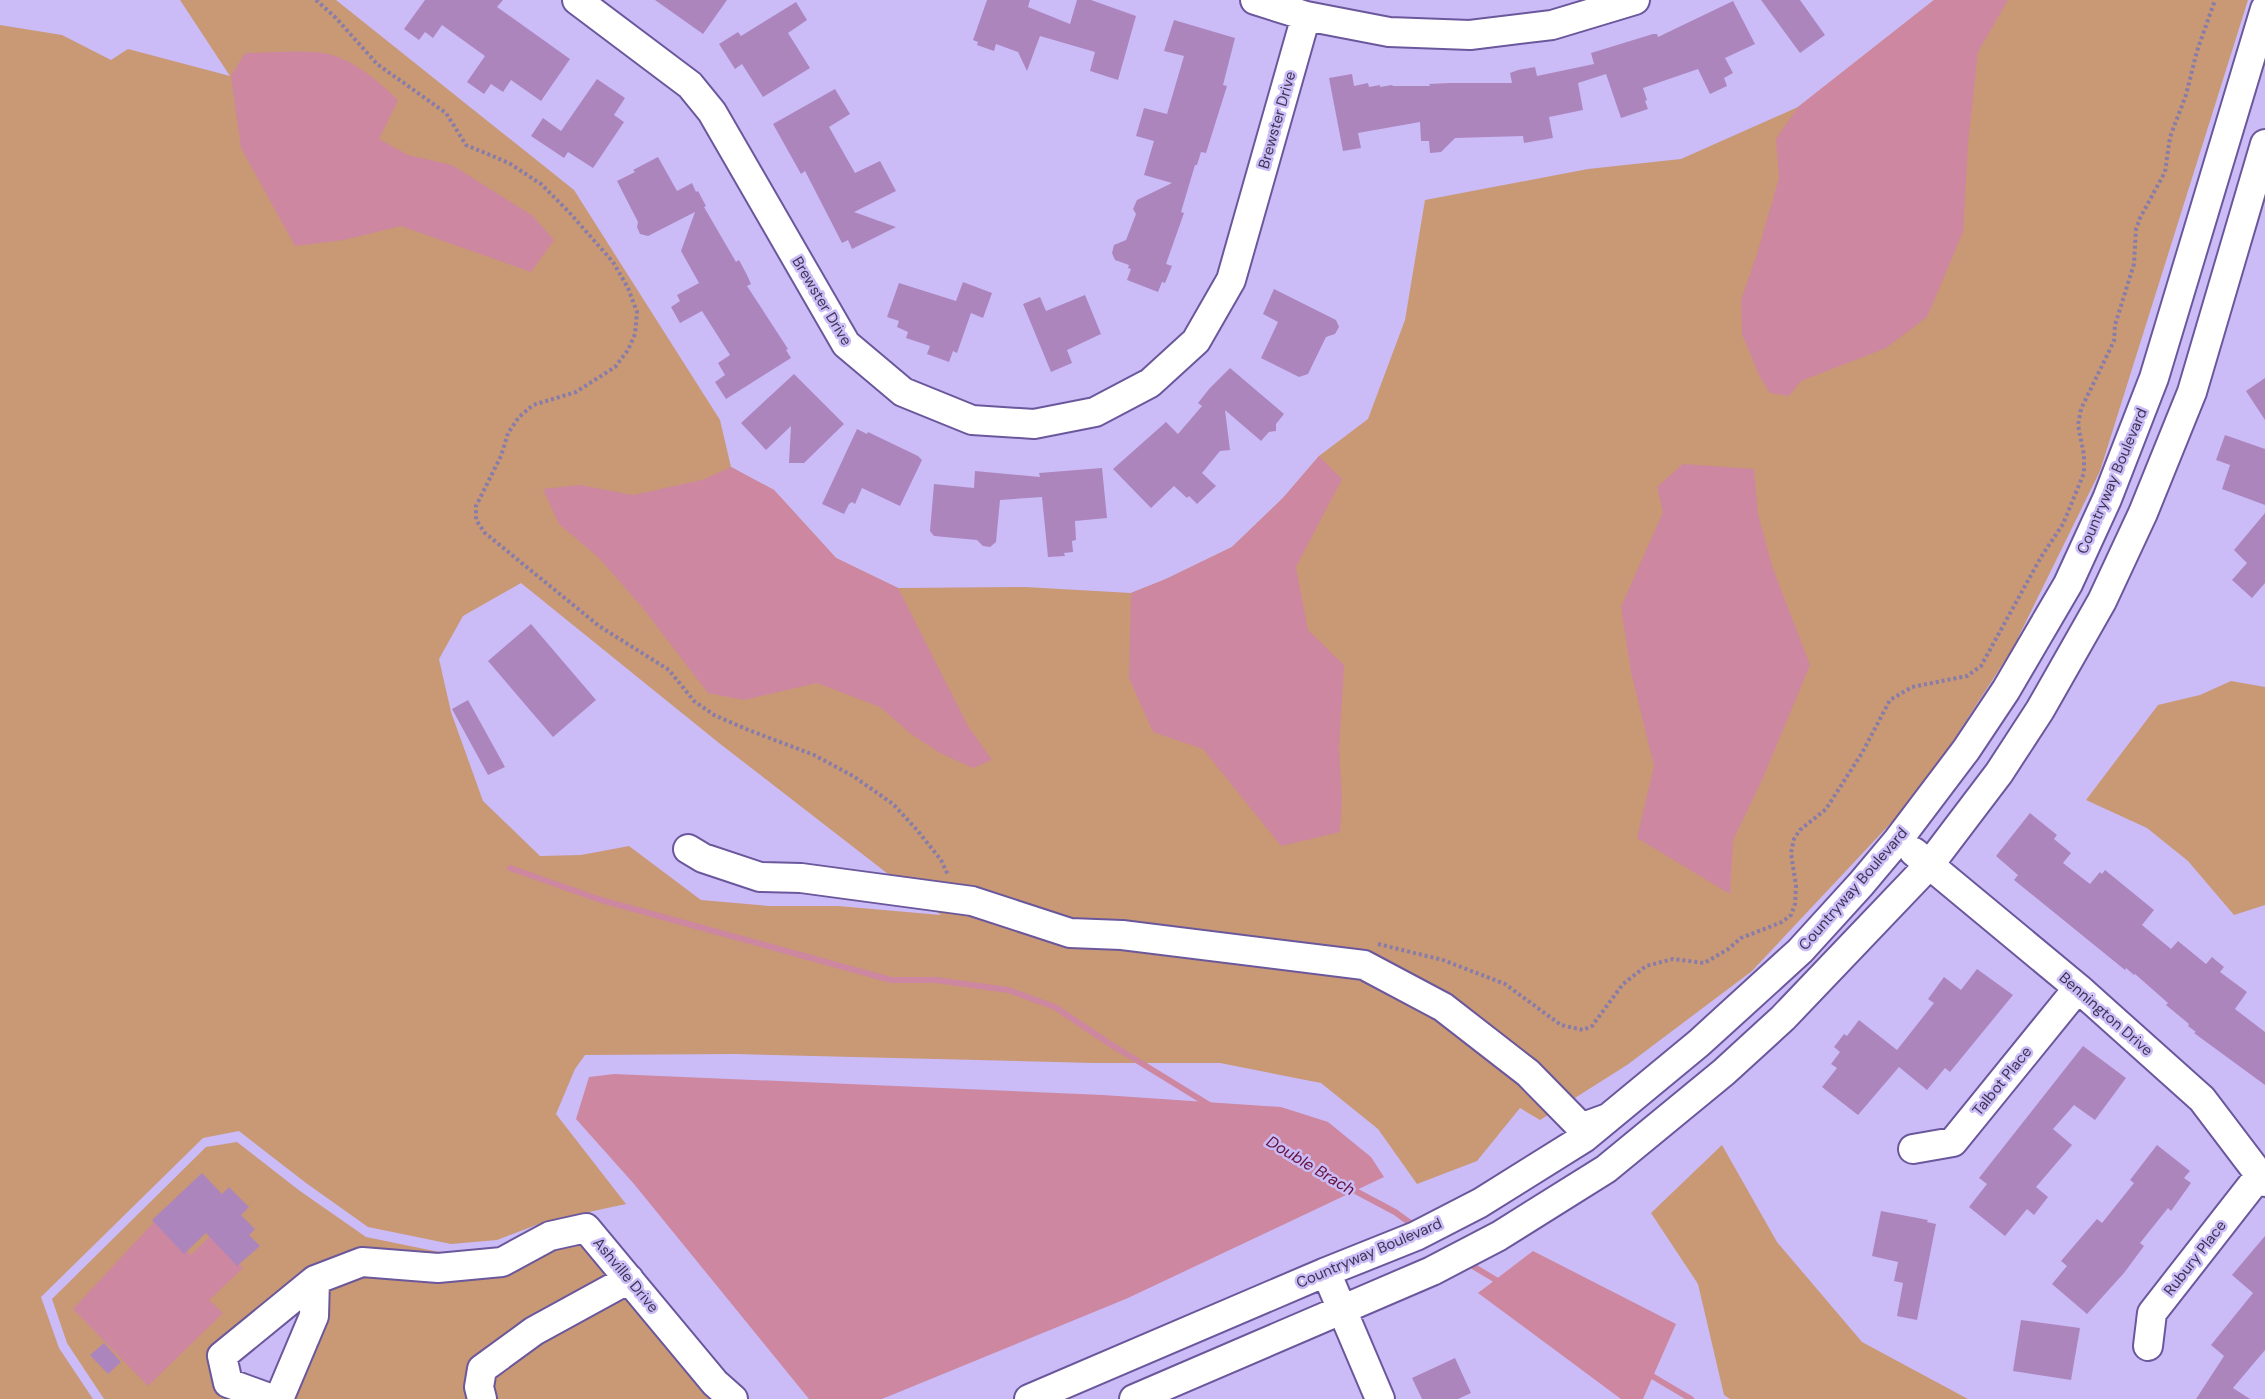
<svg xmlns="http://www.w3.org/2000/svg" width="2265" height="1399" font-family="'DM Sans',sans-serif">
  <rect width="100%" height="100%" fill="#cbbcf8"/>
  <path fill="#c99875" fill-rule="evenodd" d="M180,0H336L574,190L720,420L731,467L774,490L836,558L898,588L1025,587L1131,593L1166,579L1232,547L1283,498L1319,456L1368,419L1405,320L1425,200L1588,169L1681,159L1798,107L1934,0H2248L2100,471L2013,648L1920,792L1752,971L1627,1065L1540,1120L1520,1108L1477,1161L1417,1184L1378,1129L1321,1083L1220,1063H1094L735,1054L585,1055L575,1069L556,1114L626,1204L547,1221L497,1240L451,1244L368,1227L306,1183L239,1131L203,1138L41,1297L59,1348L93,1399H0V25L62,35L111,60L128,49L230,76ZM521,583L719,743L941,915L838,906H769L701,900L629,846L581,855L540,856L483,801L451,712L439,659L463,616Z
    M2231,681L2265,687V905L2234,915L2188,861L2147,828L2086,800L2158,705L2200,695Z
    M237,1142L300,1191L366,1237L449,1254L304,1269V1275L216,1346L237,1399H104L67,1343L52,1299L206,1147Z
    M1722,1145L1777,1242L1862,1342L1968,1399H1730L1724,1395L1698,1284L1651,1213Z
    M582,1241L715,1399H291L325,1288L363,1274L553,1247Z"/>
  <path fill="#cd87a0" d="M1934,0H2008L1978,52L1968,143L1963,232L1927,317L1886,348L1801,381L1789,396L1770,393L1759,375L1742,334L1741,300L1757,254L1779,178L1776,139L1798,107Z
    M245,53C270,53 316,48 338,57C359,65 382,84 398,100L379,139L408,155L452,165L533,216L554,240L531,272L401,226L344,240L295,246L241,148L231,76Z
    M1319,456L1342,479L1296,567L1308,630L1344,665L1339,749L1342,798L1340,832L1281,846L1203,749L1153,732L1129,678L1131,593L1166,579L1232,547L1283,498Z
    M1683,464L1754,469L1758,514L1772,566L1810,665L1762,780L1733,840L1730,894L1637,838L1654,766L1631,672L1621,607L1663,512L1657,487Z
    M731,467L774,490L836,558L898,588L968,726L992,760L973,768L940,753L911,734L880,707L817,683L744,700L708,693L642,607L598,557L559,524L543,489L580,485L633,495L702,480Z
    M614,1074L1103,1095L1281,1107L1328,1122L1371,1157L1384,1177L1128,1298L882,1399H809L634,1184L576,1119L589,1077Z
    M156,1220L191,1255L212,1234L243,1268L209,1300L223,1313L148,1386L73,1309Z
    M1533,1251L1676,1324L1643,1399H1621L1478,1293Z"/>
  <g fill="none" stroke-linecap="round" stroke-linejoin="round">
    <path stroke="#cd87a0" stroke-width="6" d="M510,868L601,900L891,980H936L1008,990L1055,1007L1107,1042L1211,1106
      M1348,1187L1395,1212L1413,1225
      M1466,1262L1501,1283
      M1647,1373L1691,1399"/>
  </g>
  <path fill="#ad85bd" d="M425,0H503L497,7L570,59L541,101L511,80L503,92L491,84L484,94L467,82L485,56L442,25L433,38L425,32L419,40L404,29Z
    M655,0H727L703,34Z
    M987,0H1030L1028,7L1070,24L1077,0H1091L1136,16L1118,80L1090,71L1095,52L1040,36L1027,71L1018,52L996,44L994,51L977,45L978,42L973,40Z
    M1761,0H1800L1825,35L1800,53Z
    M1733,1L1755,44L1725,58L1733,73L1724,78L1727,86L1710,94L1698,69L1643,88L1647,100L1645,101L1648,109L1621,118L1606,74L1578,83L1583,110L1549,117L1553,138L1524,143L1523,136L1455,138L1441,152L1430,153L1429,141H1421L1420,122L1358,133L1361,148L1343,151L1329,78L1352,74L1354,86L1368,83L1369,87L1380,85V87L1392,85L1393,86H1430L1429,84L1449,83H1512L1510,73L1518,70L1535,67L1537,76L1594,64L1591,53L1653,34H1657L1658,37Z
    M796,2L807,20L788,33L810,68L763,97L742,64L735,69L719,44L738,32L741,36Z
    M1174,20L1235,38L1223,85L1227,86L1206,153L1201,152L1197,165H1195L1181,212L1184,213L1166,264L1172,266L1165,283L1162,282L1158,292L1127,280L1131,269L1128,268L1129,265L1115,260L1112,253L1114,245L1126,240L1136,214L1133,209L1137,200L1172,183L1144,175L1154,141L1136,136L1144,108L1167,114L1184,56L1164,51Z
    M597,79L625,98L614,115L624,122L593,168L568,152L564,158L531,136L543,118L561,131Z
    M835,89L850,114L829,127L855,173L880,161L896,191L854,212L896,227L852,249L848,240L842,243L805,171L801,174L773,124Z
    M658,157L677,191L692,183L696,192L698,191L706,206L704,207L736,262L739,260L747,275L751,284L747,286L788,349L786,350L791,358L726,399L715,382L725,375L718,363L730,355L702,311L680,323L671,307L680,301L677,295L699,283L681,251L695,212L648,236L640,234L637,227L638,222L617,181L635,172L633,170Z
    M963,282L992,293L983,318L971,313L957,353L953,351L949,362L927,354L930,346L906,338L908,332L897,327L899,321L887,317L899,283L956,301Z
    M1274,289L1336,320L1339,327L1335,334L1326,337L1308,374L1299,377L1261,358L1278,322L1263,314Z
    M1085,295L1101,334L1067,350L1072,363L1051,372L1023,304L1040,297L1046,311Z
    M1230,368L1284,414L1276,424V431L1269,432L1261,441L1225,410L1230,450L1220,451L1202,473L1216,486L1197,504L1189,496L1187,498L1174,486L1151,508L1113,469L1166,422L1178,434L1202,406L1198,403L1209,389Z
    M794,374L844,424L804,463H789L791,426L766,450L741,423Z
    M2265,378V420L2246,391Z
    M857,429L867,434L868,432L918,456L922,460L900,506L862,488L855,504L852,502L849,504L844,514L822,504Z
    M2225,435L2265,449V505L2222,489L2230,465L2216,460Z
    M1102,468L1107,518L1075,521L1076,540L1072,541L1073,552L1064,553L1065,556L1048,557L1042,497L1000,500L996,542L990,547L983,546L977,540L934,536L930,531L934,484L974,488L975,471L1040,477L1039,473Z
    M2265,513V583L2252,598L2232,580L2247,563L2234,550Z
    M531,624L596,700L553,737L488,661Z
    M468,700L505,767L488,775L452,709Z
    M2030,813L2057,835L2054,839L2071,853L2063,863L2090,884L2100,872L2102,874L2105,870L2154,910L2142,925L2171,949L2178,941L2206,964L2212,957L2224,967L2220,972L2247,992L2235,1009L2265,1032V1085L2194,1033L2196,1032L2188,1026L2189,1024L2166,1005L2168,1003L2135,974L2134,975L2126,968L2125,970L2014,880L2018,875L1996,856Z
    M1977,969L2013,995L1950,1072L1945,1068L1927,1090L1899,1067L1858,1115L1822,1087L1837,1068L1831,1064L1840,1052L1834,1047L1844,1034L1847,1036L1859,1020L1897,1050L1934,1003L1928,999L1944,977L1961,990Z
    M2083,1046L2126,1078L2095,1120L2074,1105L2053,1129L2072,1145L2036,1187L2048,1197L2034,1215L2027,1209L2005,1236L1969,1207L1987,1184L1979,1178Z
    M2157,1145L2190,1171L2184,1178L2191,1183L2171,1211L2168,1208L2140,1243L2144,1246L2124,1273L2087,1314L2052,1284L2067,1266L2061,1261L2097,1219L2102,1223L2134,1183L2130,1180Z
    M202,1173L222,1194L229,1187L249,1207L241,1215L255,1229L249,1235L260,1246L237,1266L206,1233L184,1254L152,1220Z
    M1881,1211L1928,1220L1927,1222L1936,1224L1917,1320L1897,1316L1903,1283L1894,1281L1898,1262L1872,1256Z
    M2265,1236V1350L2233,1388L2250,1399H2196L2224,1356L2211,1345L2253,1293L2232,1275Z
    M2021,1320L2080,1328L2071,1380L2013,1371Z
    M104,1343L121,1362L108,1374L90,1355Z
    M1455,1358L1471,1393L1458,1399H1422L1412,1378Z"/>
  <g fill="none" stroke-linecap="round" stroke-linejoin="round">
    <g stroke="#6b579b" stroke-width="32">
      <path id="minor" d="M577,0L690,85L712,112L846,344L903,392L972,420L1034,424L1095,412L1150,383L1196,341L1231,280L1306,16
        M1255,0L1306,16L1389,32L1470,35L1552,25L1635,0
        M688,849L703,858L760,877L801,878L972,901L1070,933L1122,935L1364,965L1443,1007L1528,1073L1577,1123L1586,1126L1608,1118
        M1914,852L2078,988L2202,1099L2265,1182
        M1913,1149L1953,1142L2078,988
        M1326,1272L1380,1399
        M2148,1346L2152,1313L2259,1176
        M272,1399L228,1383L222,1356L315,1280L362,1262L438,1268L502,1262L550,1236L586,1228L715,1383L733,1399
        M279,1399L314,1316L315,1280
        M482,1399L479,1387L482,1369L534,1331L629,1279
        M1029,1399L1326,1272L1416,1236L1480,1203L1584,1138L1699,1043L1800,951L1861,884L1898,840L1966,750L2006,690L2068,584L2107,499L2154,378L2265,9
        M1134,1399L1432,1271L1499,1236L1606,1169L1724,1072L1783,1018L1930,864L1999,773L2040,710L2102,601L2143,513L2192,392L2265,144"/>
    </g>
    <path stroke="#887cab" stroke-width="4" stroke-dasharray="3 3" stroke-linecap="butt" d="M316,0L336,18L377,64L446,113L466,145L509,163L541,184L568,211L613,262L628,288L637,312L635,334L628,350L615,367L576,392L533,405L519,417L508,433L501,456L476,506V520L485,533L599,626L669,670L694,701L714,715L746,729L814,755L853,776L893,804L917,830L941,860L948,875
      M1378,944L1443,960L1505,984L1561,1025L1583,1030L1592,1026L1623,984L1646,966L1673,959L1704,963L1727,950L1741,938L1782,922L1791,915L1795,904L1796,886L1791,853L1794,839L1800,830L1826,809L1862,753L1890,700L1912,687L1967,676L1981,666L2041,557L2063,524L2084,473V455L2078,425L2081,409L2114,341L2115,325L2134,264L2136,229L2140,218L2165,172L2170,137L2186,95L2197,51L2215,0"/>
    <use href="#minor" stroke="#fff" stroke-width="28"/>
  </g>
  <g text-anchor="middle" stroke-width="5" stroke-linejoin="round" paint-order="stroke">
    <g font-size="15" fill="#3d3453" stroke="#cbbcf8">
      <text transform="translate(1277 120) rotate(-74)" y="5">Brewster Drive</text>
      <text transform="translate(822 301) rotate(59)" y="5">Brewster Drive</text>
      <text transform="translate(2112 481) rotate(-67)" y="5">Countryway Boulevard</text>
      <text transform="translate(1853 889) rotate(-49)" y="5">Countryway Boulevard</text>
      <text transform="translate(2106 1014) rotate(41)" y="5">Bennington Drive</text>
      <text transform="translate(2002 1081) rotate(-51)" y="5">Talbot Place</text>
      <text transform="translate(1369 1253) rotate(-23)" y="5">Countryway Boulevard</text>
      <text transform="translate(2195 1258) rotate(-52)" y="5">Rubury Place</text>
      <text transform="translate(626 1275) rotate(50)" y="5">Ashville Drive</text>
    </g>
    <g font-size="16" font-style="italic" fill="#641039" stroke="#cbbcf8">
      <text transform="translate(1311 1165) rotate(31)" y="6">Double Brach</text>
    </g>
  </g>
</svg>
